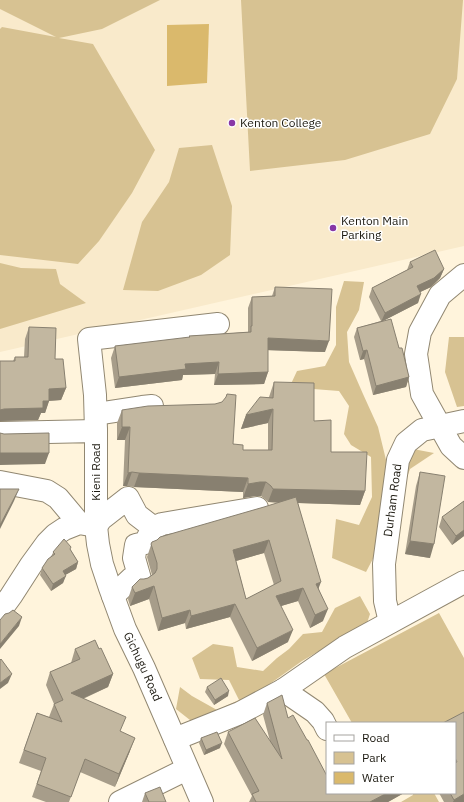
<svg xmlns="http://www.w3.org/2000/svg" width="464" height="802" font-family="'IBM Plex Sans',sans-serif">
  <rect width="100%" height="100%" fill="#fff4dc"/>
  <path fill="#f9eacb" d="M0,0H464V246L0,352Z"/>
  <path fill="#d7c292" d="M0,0H160L102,29L59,38L93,44L155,150L132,193L99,241L78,264L0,255V29L2,27L56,37L0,9Z
    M241,0H463L457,79L430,134L345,160L250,171Z
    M212,145L232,206L230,255L201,275L158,291L123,290L142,222L169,182L179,148Z
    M0,263L21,268L56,269L60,284L86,303L0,329Z
    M344,281L364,282L359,310L347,332L349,362L363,394L378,427L387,464L413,449L434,453L410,469L400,498L377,551L366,572L332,558L336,519L359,525L372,497L371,457L351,445L344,434L349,406L339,391L313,389L290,386L297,371L325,366L336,345V307Z
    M449,337H464V406L457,407L445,372Z
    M360,596L370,614L359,647L331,644L302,661L257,693L195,724L176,709L180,687L192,696L217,710L239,700L229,680L200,679L192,658L213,644L233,647L237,667L263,671L277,658L289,649L303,634L322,632L335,608Z
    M439,613L464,658V754L455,723H352L324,674Z
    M413,793H434L439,802H401L413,795Z"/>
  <path fill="#dab96c" d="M209,24L207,83L167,86V25Z"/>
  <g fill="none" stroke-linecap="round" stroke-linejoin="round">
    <g stroke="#918771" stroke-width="24">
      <g id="minor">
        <path d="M464,275L440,295L420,332L416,354L422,394L451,446L464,458"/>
        <path d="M96,414L142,407L152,406"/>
        <path d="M96,431L95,395L89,339L218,324"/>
        <path id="s1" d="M0,433L96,431V526L98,544L102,564L110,588L125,629L144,668L202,802"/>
        <path d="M0,482L47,491L58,498L79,523"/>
        <path d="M96,526L101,519L128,498L137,515L154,528"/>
        <path d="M113,596L132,578L138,580L140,579L134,558L136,545L145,543C149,535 153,527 162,524L257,508"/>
        <path d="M0,611L11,596L31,565L47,543L55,535L64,529L79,523L96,526"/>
        <path id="s2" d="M390,622L385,601L384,564L398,460L406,443L422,430L464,421"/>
        <path d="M283,690L315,712L323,721L327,729"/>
        <path d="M175,739L240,713L283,690L345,647L464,582"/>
        <path d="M120,802L187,769"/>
      </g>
    </g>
    <use href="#minor" stroke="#fff" stroke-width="22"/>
  </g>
  <path fill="#a79d8a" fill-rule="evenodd" d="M410,262L444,269L440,278L431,287L420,292L418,303L383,321L399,348L409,377L406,387L373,395L364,359L360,360L354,337L357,328L381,321L369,297L372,288L407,270Z
    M275,287L325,352L268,350V372L264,384L214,385L215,374L183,375L182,380L115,388L111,358L115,346L189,338V336L248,332V308L252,297L272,296Z
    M29,327L55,359L66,388L61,400L49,401L45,413H41L38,420L0,421V361H13L15,357H24L25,339Z
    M274,382L314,421L331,452L365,491L360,505L298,503L319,589L323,621L310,628L298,601L281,606L288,642L252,661L230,617L186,629L185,623L158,631L149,599L130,606L128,599L132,587L144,579L148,578L152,575L147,557L152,542L279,503L268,502L266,500L261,496H255L243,498V492L134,487L127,486H123L125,440H117V423L122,410L233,444L243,450H268V423L241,429L246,415L269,397ZM264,553L274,585L246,599L236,561Z
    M420,472L430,558L405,554L416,486Z
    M464,501V536L452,545L439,527L442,517Z
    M70,549L78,562L76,569L65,575L63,583L51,591L40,575L42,568L52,557L53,552Z
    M75,649H99L113,674L108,687L83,699L121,732L130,751L115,787L80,772L69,802H46L32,797L41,771L19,763L37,713L49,717L54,704L46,685L50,672L71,663Z
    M207,687L228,696L214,705L205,692Z
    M267,703L288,718L327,793H404L388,802H249L252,796L224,744L228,732L270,741L263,715Z
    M455,723L464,802H444L439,793H455Z
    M201,738L220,748L204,755L199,743Z
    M145,793L166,802H142Z"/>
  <path fill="#888070" d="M444,269L440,278L431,287L414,295L417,286Z
    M421,294L418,303L381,322L385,313Z
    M268,338L329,341L325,352L263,350Z
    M367,350L364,359L360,360L363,351Z
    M219,362L215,374L183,375L182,380L115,388L119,377L185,364Z
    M268,372L264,384L214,385L218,374Z
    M409,377L406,387L373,395L376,386Z
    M66,388L61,400L46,401H49L45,413H41L38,420L0,421V410L43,401L49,389Z
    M273,409L268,423L241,429L246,415Z
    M122,427H130L125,440H117Z
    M0,453H49L45,464L0,465Z
    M132,472L127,486H123L128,473Z
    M139,473L248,478L243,492L134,487Z
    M260,482H266L261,496H255L243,498L248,484Z
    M19,489L14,501L0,529V525Z
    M273,489L365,491L360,505L268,502Z
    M464,530V536L452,545L456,536Z
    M269,540L264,553L229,563L233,550Z
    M410,541L434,544L430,558L405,554Z
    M78,562L76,569L60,578L63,571Z
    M66,576L63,583L51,591L53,584Z
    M321,582L316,595V584Z
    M154,586L149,599L130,606L135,593Z
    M303,588L298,601L271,609L276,596Z
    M235,604L230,617L186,629L191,616Z
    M328,609L323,621L310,628L315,615Z
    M190,610L185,623L158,631L162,618Z
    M22,617L19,626L0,649V644Z
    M293,630L288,642L252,661L257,648Z
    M12,674L8,683L0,689V683Z
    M113,674L108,687L66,706L71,693Z
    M229,691L228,696L214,705L215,700Z
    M135,738L130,751L115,787L119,774Z
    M222,743L220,748L204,755L206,750Z
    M387,793H404L388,802H370Z
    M464,794V802H453L454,800Z"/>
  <path fill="#c2b7a0" stroke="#888070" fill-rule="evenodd" d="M435,250L444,269L434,278L417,286L421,294L385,313L372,288L413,267L410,262Z
    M275,287L332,289L329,341L268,338V372L218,374L219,362L185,364L186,369L119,377L115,346L190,337L189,336L251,332V326H252V297L275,296Z
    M391,319L399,348H402L409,377L376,386L367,350L363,351L357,328Z
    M29,327L56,328L55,359H63L66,388L49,389V401H43V408L4,409L0,410V361H15V357H28Z
    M274,382L314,383V421L331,420V452H367L365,491L273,489L271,486L266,482H260L248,484V478L139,473L132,472L128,473L130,427H122V410L148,406L215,404L222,402L226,397L227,394L236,395L233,444L243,445V450H272L273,409L246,415L260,397L273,398Z
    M0,433L4,434L49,433V453H0Z
    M420,472L445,476L434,544L410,541Z
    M0,489H19L0,525Z
    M296,497L321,582L316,584L328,609L315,615L303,588L276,596L293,630L257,648L235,604L191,616L190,610L162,618L154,586L135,593L132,587L140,579H144L148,578L155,573L157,569V563L151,544L152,542L157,540L160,537L257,509L264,507ZM269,540L281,581L246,599L233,550Z
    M464,501V530L456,536L442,517Z
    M64,539L71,547L70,549L78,562L63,571L66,576L53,584L42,568L48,559L55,554L53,552Z
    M13,610L22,617L0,644V620L5,614L9,613Z
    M95,640L99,649L101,648L113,674L71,693L126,717L120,731L135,738L119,774L85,759L71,797L37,784L46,758L24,750L37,713L62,722L54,704L63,700L50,672L80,659L75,649Z
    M1,659L12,674L0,683V660Z
    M221,678L229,691L215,700L207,687Z
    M282,695L288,718L293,715L307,740H308L327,776V793H387L370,802H256L252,794L259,791L228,732L255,718L282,759L267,703Z
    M464,712V794L454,800L450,793H455V763L457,762L455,758V723H443Z
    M217,732L222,743L206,750L201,738Z
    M160,787L166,802H149L145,793Z"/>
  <g fill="#8837a6" stroke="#fff" stroke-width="1.5">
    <circle cx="232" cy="123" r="4"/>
    <circle cx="333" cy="228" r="4"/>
  </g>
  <g text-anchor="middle" stroke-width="3" stroke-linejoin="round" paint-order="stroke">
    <g font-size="12" fill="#1d1a11" stroke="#fff" text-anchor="start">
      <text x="240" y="127">Kenton College</text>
      <text x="341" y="225">Kenton Main<tspan x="341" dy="14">Parking</tspan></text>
    </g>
    <g font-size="12" fill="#1d1a11" stroke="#fff">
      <text transform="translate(96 472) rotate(-90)" y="4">Kieni Road</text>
      <text dy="4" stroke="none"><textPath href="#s2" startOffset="123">Durham Road</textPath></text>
      <text dy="4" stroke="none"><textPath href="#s1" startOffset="340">Gichugu Road</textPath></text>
    </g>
  </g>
  <rect x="326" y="722" width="130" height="72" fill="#ffffff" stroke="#a5a3a0"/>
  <rect x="334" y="735" width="20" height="6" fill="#ffffff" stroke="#a5a3a0"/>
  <text x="362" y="742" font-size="12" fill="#1d1a11">Road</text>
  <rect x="334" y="752" width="20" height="12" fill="#d7c292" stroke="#a5a3a0"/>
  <text x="362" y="762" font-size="12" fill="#1d1a11">Park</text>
  <rect x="334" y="772" width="20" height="12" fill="#dab96c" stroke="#a5a3a0"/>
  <text x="362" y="782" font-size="12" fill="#1d1a11">Water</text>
</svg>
